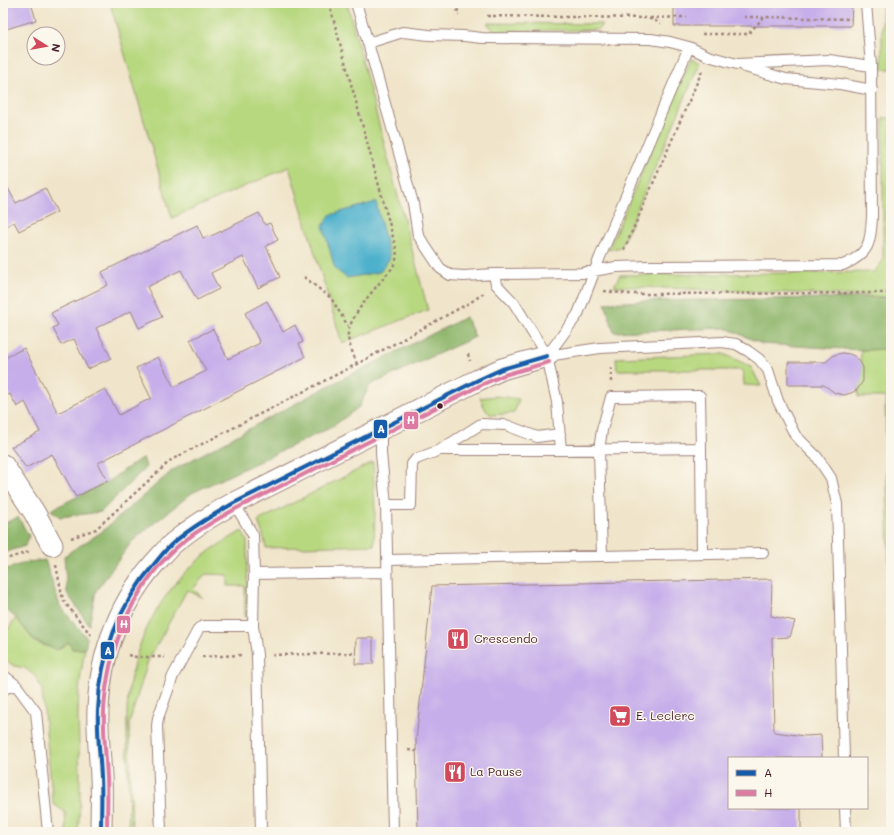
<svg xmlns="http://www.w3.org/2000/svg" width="894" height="835" font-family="Mali,sans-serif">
  <rect width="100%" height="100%" fill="#fbf7ec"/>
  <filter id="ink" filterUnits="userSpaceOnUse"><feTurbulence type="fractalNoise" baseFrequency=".025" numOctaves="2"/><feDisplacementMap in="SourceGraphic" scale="8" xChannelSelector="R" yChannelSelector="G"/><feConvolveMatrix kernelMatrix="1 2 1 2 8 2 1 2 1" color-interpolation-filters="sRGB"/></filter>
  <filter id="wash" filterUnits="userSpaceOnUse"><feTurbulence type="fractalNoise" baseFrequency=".012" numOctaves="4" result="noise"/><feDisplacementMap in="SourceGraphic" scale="16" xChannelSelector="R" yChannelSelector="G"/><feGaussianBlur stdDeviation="0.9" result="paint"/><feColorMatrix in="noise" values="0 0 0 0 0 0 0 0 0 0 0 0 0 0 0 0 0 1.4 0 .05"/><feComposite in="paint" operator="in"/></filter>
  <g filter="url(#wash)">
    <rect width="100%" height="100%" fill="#f0e5ca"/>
    <path fill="#b8d880" stroke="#817c56" d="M110,3H347L428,310L342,343L289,167L172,218Z
      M882,3H891V69H882Z
      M487,23L602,24L598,30L494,31Z
      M691,59L700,63L621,247L608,250Z
      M883,118H891V297L614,286L620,275L874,272L883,261Z
      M891,349V652L885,397H858L861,350Z
      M723,354L733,358L751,367L761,386L744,385L743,370H617L616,358Z
      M496,396L519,399L514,413L492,415C485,412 483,404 480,398Z
      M373,462L375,511L374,545L266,548L264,538L258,521Z
      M242,531L247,541L248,616L245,617V586H228V575L206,574L193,589L203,598L187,590L148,661L129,724L132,832H128C130,792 126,751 127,711C129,647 160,588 211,550C221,543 232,537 242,531Z
      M16,618L35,642L57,650L69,642L73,649H85C81,671 78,693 78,716C79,755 82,793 78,832H66L65,812L53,804L42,690L36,677L25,668L14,666L7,661L3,653V636Z"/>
    <path fill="#92b86e" stroke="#6e6c4c" d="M891,297V349L861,350L762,344L726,328L614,332L605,303L645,301Z
      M466,317L475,337L370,385L359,407L332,427L192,493L133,540L96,591L89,625L67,593L64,556L100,533L173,470L328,386Z
      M143,457L146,467L101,512L60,517L51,510L108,481Z
      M18,517L29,536L25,546L3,553V524Z
      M45,560L60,606L87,638L85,649H72L69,642L57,650L35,641L16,618L3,607V570L28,562Z"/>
    <path fill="#4db1cc" stroke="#4c687c" d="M376,202L390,258L380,272L347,278L335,269L323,226L330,215Z"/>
    <g id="blocks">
      <path fill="#c6aeea" d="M3,3H31L36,20L3,30Z
        M674,3H852L851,26H674Z
        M3,179L16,203L45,188L57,212L19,231L14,222L3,228Z
        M259,213L265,225L270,223L278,240L266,246L280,277L258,288L243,257L211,273L219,289L197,300L181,270L147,287L162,317L139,328L131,311L96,328L111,358L88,369L74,339L61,345L53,328L58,325L51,313L108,285L102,272L197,225L203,238L208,236L209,237Z
        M267,301L283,332L295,325L303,342L299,344L305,357L98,463L108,481L76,497L52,454L26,468L11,447L40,432L25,402L17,407L10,394L3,397V359L24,348L58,413L105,389L119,415L151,398L136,368L158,357L174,387L206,371L190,340L213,329L228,359L260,343L245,313Z
        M842,353L850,354L856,357L861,363L863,368V381L857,390L851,393L844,395L835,393L824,385H788V362H826L834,355Z
        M772,579L771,616L795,621L790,637L772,638L774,732L805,736L821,735L822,758H729V808H801V832H418L416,741L432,586Z
        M356,638H373V664H355Z"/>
    </g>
  </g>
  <g filter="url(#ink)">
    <use href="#blocks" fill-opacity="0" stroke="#9d827a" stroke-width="1"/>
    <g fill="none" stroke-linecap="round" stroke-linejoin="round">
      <g stroke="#9d827a" stroke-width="12">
        <path id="lane" d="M356,3L368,43
          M866,3L871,66
          M745,67L786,79L840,84L872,90
          M494,274L582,273L616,267L650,266L843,265C869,254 871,243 872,216L871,66L829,60L737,64L708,56L689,47
          M547,356L578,314L600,257L689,47L670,42L651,39L482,38L464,36L429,35L403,32L368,43L413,203L418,235L440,268L450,275L464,276L494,274L496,284L514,303L547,356L557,402L561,450
          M547,356L600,348L722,342L736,344L748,351L759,359L768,370L778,401L795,435L817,457L831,478L837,504L844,758
          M381,429V453L386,505L393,832
          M440,450L481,424L506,425L537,437L560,434
          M386,505H411L412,464L416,459L440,450H561L701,448L702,554
          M602,556L599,450L602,430L611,397L700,396L701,448
          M387,560L763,553
          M254,574L387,572
          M253,626L257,655L261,832
          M3,675L16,685
          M3,689L16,685L36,712L48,832
          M845,808L846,832
          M161,832L157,726L158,718L173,676L199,628L203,626H253L254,574L253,535L234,503"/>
      </g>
      <g stroke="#9d827a" stroke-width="23">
        <path id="street" d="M3,465L34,512L52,545
          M101,832C101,814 102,795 101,777C100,755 97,732 98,710C100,653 121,598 161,556C166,551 170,545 176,541C194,526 214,514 234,503L478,380L502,369L547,356"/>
      </g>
      <path stroke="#9d827a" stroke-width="2.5" stroke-dasharray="3 3" stroke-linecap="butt" d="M329,3L396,248L397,257L393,267C381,282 345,319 348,338C350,347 354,356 357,364
        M457,3L458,16
        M487,16L647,18L661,23
        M744,17H763
        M650,18L687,17
        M702,34H748L764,17L851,19
        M624,250L702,71
        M304,277L331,298L348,326
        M604,291L628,294L891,293
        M468,354L470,361
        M611,382V365
        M71,538L96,529L171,460L357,364L471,302L484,293
        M3,560L31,551
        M56,565L63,600L91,635
        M128,655L136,657H165
        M272,655L355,653
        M202,657L241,655
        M408,750L416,751"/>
      <use href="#lane" stroke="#fff" stroke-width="10"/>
      <use href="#street" stroke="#fff" stroke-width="21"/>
      <g stroke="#fbf7ec" stroke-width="7">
        <path id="bus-1" d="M101,832C101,814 102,796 101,777C100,755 97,733 98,711C100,656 119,605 155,563C161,556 166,549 173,543C192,527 213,515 234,503L478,380L502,369L547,356"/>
      </g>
      <g stroke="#fbf7ec" stroke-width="7">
        <path id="bus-2" d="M107,832C107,814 108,796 107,777C106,755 103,733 104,711C107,651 131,589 176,548C194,532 216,520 237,508L481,385L504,375L549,362"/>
      </g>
      <use href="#bus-1" stroke="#175bab" stroke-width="4"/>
      <use href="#bus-2" stroke="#dd7ba3" stroke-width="4"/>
    </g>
  </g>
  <defs>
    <g id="restaurant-square" transform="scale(1.15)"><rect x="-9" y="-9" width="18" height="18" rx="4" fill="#d1495b" stroke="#fbf7ec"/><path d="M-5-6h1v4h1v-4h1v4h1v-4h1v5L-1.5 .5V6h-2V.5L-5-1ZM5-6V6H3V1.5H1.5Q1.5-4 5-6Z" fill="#fff"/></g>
    <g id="supermarket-square" transform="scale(1.15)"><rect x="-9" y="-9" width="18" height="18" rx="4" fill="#d1495b" stroke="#fbf7ec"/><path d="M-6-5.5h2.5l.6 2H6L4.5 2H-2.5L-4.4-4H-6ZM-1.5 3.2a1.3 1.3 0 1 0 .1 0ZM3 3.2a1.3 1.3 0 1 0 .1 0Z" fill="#fff"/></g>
  </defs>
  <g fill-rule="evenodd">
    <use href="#restaurant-square" x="458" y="639"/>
    <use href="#supermarket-square" x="620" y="716"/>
    <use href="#restaurant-square" x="455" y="772"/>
  </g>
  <circle fill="#4a1f2b" stroke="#fbf7ec" stroke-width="1.5" cx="440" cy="406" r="3.5"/>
  <g text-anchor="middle" stroke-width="3" stroke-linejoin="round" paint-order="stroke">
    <g font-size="12" fill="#4a1f2b" stroke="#fbf7ec" text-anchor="start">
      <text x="474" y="643">Crescendo</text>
      <text x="636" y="720">E. Leclerc</text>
      <text x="470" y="776">La Pause</text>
    </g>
  </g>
  <g stroke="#fbf7ec" stroke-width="1.5">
    <rect x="403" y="411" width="16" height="19" rx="4" fill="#dd7ba3"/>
    <rect x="373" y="419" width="15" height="20" rx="4" fill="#175bab"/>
    <rect x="116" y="615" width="15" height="19" rx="4" fill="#dd7ba3"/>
    <rect x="100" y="641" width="15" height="19" rx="4" fill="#175bab"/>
  </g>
  <g font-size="11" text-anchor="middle" font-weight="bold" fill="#fff">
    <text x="411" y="424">H</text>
    <text x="381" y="433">A</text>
    <text x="124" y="628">H</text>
    <text x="108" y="655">A</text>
  </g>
  <rect width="894" height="835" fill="none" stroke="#fbf7ec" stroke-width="16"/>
  <rect x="728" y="757" width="140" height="52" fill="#fbf7ec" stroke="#b4a19f"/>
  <rect x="736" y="770" width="20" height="6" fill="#175bab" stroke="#b4a19f"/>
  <text x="764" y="777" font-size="12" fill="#4a1f2b">A</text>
  <rect x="736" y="790" width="20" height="6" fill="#dd7ba3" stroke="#b4a19f"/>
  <text x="764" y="797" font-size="12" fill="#4a1f2b">H</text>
  <g transform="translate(46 46) rotate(101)"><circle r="19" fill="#fbf7ec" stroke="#b4a19f"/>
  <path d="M0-3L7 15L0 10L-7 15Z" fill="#d1495b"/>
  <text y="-6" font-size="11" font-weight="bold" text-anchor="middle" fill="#4a1f2b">N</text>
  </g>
</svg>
